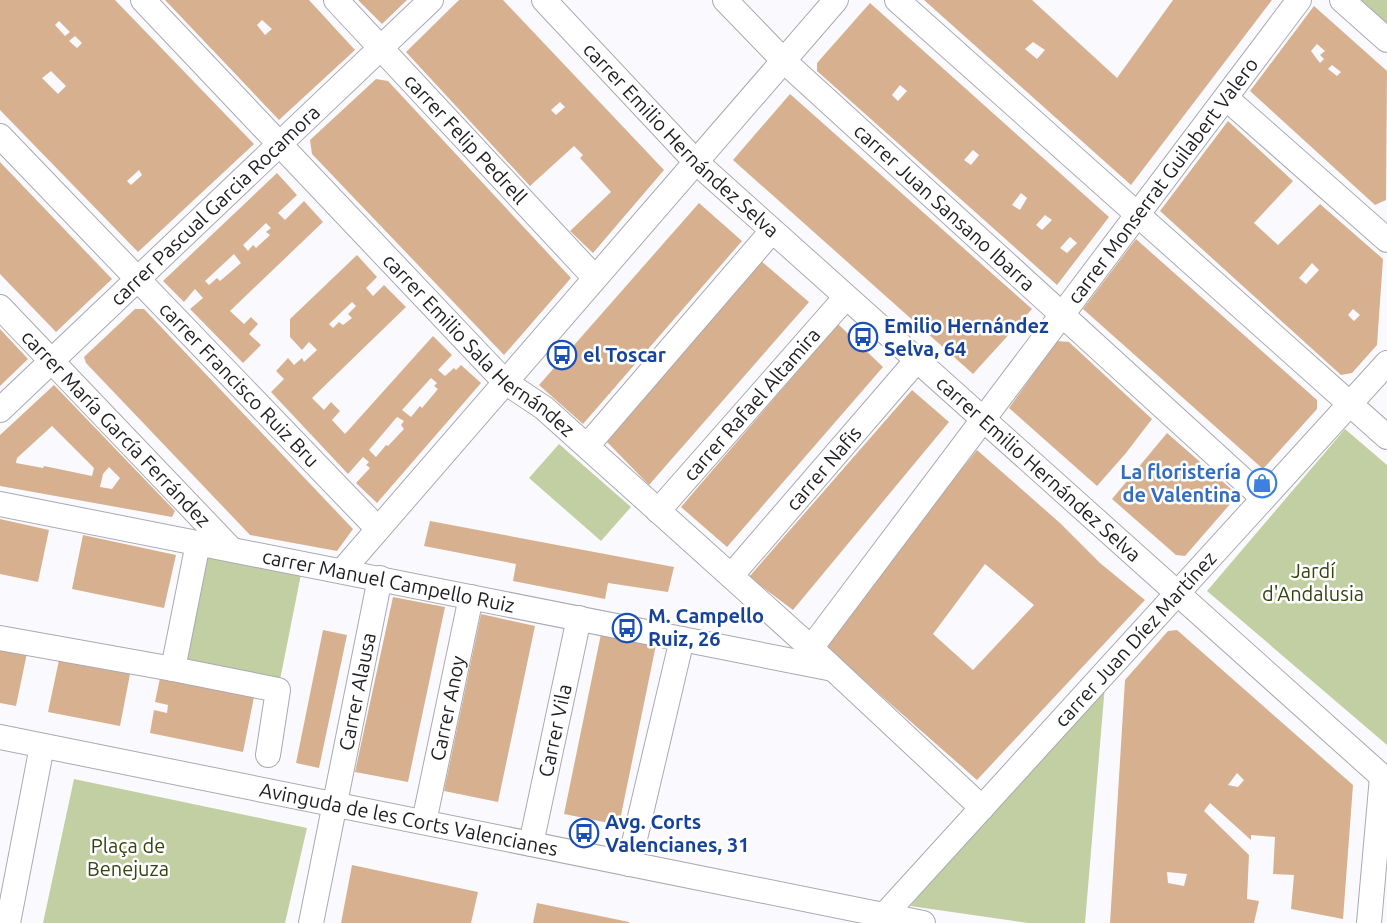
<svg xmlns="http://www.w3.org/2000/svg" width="1387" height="923" font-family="Ubuntu,sans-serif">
  <rect width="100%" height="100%" fill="#fafafe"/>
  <path fill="#c1cfa3" d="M1361,0H1387V23Z
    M1345,429L1387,465V745L1207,591Z
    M559,444L631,507L601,541L529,478Z
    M198,543L303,564L278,690L173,669Z
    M1105,685L1085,923H1028L910,906Z
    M74,779L307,828L285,923H43Z"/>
  <path fill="#d7b18f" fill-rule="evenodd" d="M0,0H115L254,144L138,252L0,110ZM59,21L70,32L65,36L55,25ZM75,36L82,43L77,48L69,41ZM51,71L66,86L58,94L42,78ZM139,170L142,175L131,185L127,181Z
    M165,0H309L355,50L279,120ZM262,20L272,29L265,35L257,25Z
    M358,0H407L382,24Z
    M459,0H503L664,170L593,253L570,231L611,192L580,158L583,155L574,146L530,186L406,52ZM560,102L565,107L556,115L551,110Z
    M924,0H1032L1117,78L1173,0H1272L1131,185ZM1033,42L1045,50L1037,59L1025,49Z
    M870,3L1109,217L1057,285L817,71V63ZM900,85L907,91L898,101L892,95ZM973,150L979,155L971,165L964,160ZM1021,193L1027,198L1020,210L1012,205ZM1045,215L1052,220L1042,230L1036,225ZM1070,237L1077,243L1067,253L1060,248Z
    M1314,6L1387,71L1386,200L1375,205L1250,91ZM1317,44L1325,51L1320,55L1324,59L1320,63L1311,51ZM1332,65L1341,72L1337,76L1328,69Z
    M376,79L388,81L571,278L504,355L312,154L310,140Z
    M790,94L1032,309L973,374L733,160Z
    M1228,121L1293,181L1254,223L1278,245L1320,204L1383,259L1377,345L1352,373L1341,375L1160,211ZM1312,263L1319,270L1306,284L1299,278ZM1353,309L1360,315L1354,321L1348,315Z
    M0,162L112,279L56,332L0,274Z
    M277,173L297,195L278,213L285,220L304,201L323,222L230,311L244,324L251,317L258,324L249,334L261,345L243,363L190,309L203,298L195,289L184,302L163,281ZM266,223L271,228L266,232L270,235L256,248L253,245L248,251L243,245ZM234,254L241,263L220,281L217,278L209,285L205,281Z
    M699,203L742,241L583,424L539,385Z
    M1136,239L1317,400V409L1263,469L1083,309Z
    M357,255L377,277L366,288L373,296L384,285L406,307L312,398L324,410L331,402L340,411L332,420L345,434L433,336L452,355L438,370L445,376L454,368L456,370L461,365L481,383L377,503L356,483L370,468L366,465L369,462L363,457L348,474L271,392L284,379L276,371L288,358L294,365L302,358L304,362L317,350L309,342L302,350L290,337V319ZM352,302L356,306L348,314L352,318L343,325L339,322L333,328L329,324ZM431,378L437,383L434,386L438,389L422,408L420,406L411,417L402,410ZM397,417L404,421L401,425L404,429L388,446L386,445L376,457L369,450Z
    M761,261L809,302L649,485L607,442Z
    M135,309H144L353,529L337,551L250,535L86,363L84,357Z
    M838,324L883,367L727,547L681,507Z
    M0,329L28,359L0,386Z
    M1057,341L1069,342L1152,419L1126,453L1097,486L1009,408Z
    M54,385L175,511L172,517L0,486V435ZM52,426L94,468L92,476L44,466L43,468L16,463L17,458ZM109,467L120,478L112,489L100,487L103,474Z
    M912,390L949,422L793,610L749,577Z
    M1167,433L1238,495L1185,556L1176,555L1112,499Z
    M977,450L1060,523L1100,563L1145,600L977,780L826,647L940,496ZM985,564L1034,605L973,670L933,634Z
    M0,519L49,530L38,582L0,574Z
    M430,521L674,567L668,592L608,583L605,599L513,581L516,564L424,546Z
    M83,535L176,555L164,608L72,589Z
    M393,597L445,607L408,782L355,772Z
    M481,614L535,626L498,802L444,791Z
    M323,630L347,635L319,768L296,763Z
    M1177,630L1353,785L1343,919L1291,909L1294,875L1273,874L1275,837L1251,835V840L1210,803L1204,811L1249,855L1247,899L1259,901L1254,923H1110L1125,680L1168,631ZM1237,773L1244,780L1238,787L1228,785ZM1167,872L1187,874L1184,886L1168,883Z
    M601,634L656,645L619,825L564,814Z
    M0,648L27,653L16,706L0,703Z
    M59,660L130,674L120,726L48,712Z
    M160,678L254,697L243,752L150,733L154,710L167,713L168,705L155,702Z
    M352,865L478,892L471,923H341Z
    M537,903L629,922V923H533Z"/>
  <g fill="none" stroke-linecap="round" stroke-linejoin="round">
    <g stroke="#aaa9b3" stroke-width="26">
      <g id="minor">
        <path id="s1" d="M143,0L505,382L544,408L811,648L982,808"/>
        <path id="s2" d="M336,0L595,278"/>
        <path id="s3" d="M544,0L696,162L1387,781"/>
        <path id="s4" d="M725,0L784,61L1263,498"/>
        <path d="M897,0L1387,437"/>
        <path d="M1342,0L1387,40"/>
        <path d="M1226,98L1387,240"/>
        <path id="s5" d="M0,136L378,529"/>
        <path id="s6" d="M0,307L231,549"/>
        <path id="s7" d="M0,410L431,0"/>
        <path d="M587,446L772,231"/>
        <path id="s8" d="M0,504L833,669"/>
        <path id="s9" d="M658,511L846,297"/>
        <path d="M198,543L173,669L278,690L268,755"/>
        <path d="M342,571L836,0"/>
        <path id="s10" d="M731,576L917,360"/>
        <path d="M0,638L173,669"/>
        <path id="s11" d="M811,648L1299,0"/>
        <path id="s12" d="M0,737L923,923"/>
        <path id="s13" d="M424,822L471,597"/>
        <path id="s14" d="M531,844L579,618"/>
        <path d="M629,864L682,639"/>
        <path d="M8,923L42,746"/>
        <path id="s15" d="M311,923L380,578"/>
        <path id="s16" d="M877,923L1387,363"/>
        <path d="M1369,923L1382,777"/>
      </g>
    </g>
    <use href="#minor" stroke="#fff" stroke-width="24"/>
  </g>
  <defs>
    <g id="bus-ring" transform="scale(1.5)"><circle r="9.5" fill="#fff" stroke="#1a4fb4" stroke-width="1.5"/><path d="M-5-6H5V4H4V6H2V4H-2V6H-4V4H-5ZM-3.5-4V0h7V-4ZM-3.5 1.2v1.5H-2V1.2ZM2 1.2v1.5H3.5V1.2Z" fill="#1a4fb4"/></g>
    <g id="shop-ring" transform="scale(1.5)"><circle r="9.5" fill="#fff" stroke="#3f7fe0" stroke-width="1.5"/><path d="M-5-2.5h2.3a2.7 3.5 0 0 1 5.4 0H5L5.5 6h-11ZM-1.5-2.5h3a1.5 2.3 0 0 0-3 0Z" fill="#3f7fe0"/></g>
  </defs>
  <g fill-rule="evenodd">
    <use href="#bus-ring" x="863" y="337"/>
    <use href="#bus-ring" x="562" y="355"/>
    <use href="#shop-ring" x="1262" y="483"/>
    <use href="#bus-ring" x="627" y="628"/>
    <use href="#bus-ring" x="584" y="833"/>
  </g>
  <g text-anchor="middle" stroke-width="5" stroke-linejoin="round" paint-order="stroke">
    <g font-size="20" fill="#1e1e22" stroke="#fff">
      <text dy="7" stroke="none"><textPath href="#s2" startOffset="190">carrer Felip Pedrell</textPath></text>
      <text dy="7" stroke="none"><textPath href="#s3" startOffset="196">carrer Emilio Hernández Selva</textPath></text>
      <text dy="7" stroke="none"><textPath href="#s11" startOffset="585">carrer Monserrat Guilabert Valero</textPath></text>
      <text dy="7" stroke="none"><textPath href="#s7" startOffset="297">carrer Pascual Garcia Rocamora</textPath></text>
      <text dy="7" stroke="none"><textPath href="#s4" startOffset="302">carrer Juan Sansano Ibarra</textPath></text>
      <text dy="7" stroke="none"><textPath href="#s1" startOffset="482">carrer Emilio Sala Hernández</textPath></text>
      <text dy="7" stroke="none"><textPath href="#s5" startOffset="345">carrer Francisco Ruiz Bru</textPath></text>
      <text dy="7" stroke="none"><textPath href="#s9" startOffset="142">carrer Rafael Altamira</textPath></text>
      <text dy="7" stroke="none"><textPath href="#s6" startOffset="168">carrer María García Ferrández</textPath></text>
      <text dy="7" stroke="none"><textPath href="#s10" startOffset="142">carrer Nafis</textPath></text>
      <text dy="7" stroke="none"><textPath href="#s3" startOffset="682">carrer Emilio Hernández Selva</textPath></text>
      <text dy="7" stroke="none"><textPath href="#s8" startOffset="396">carrer Manuel Campello Ruiz</textPath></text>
      <text dy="7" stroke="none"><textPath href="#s16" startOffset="384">carrer Juan Díez Martínez</textPath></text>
      <text dy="7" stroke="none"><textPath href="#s15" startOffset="236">Carrer Alausa</textPath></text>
      <text dy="7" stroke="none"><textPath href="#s13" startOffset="116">Carrer Anoy</textPath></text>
      <text dy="7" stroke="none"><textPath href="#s14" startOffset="116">Carrer Vila</textPath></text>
      <text dy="7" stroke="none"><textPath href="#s12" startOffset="417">Avinguda de les Corts Valencianes</textPath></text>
    </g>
    <g font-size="20" font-weight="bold" fill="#164399" stroke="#fff" text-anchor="start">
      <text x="884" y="333">Emilio Hernández<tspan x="884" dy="23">Selva, 64</tspan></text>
      <text x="583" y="362">el Toscar</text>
      <text x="648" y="623">M. Campello<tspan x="648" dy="23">Ruiz, 26</tspan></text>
      <text x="605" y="829">Avg. Corts<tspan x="605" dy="23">Valencianes, 31</tspan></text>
    </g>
    <g font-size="20" font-weight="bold" fill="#366cbe" stroke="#fff" text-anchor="end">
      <text x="1241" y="479">La floristería<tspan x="1241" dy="23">de Valentina</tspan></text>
    </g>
    <g font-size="20" fill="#36430f" stroke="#fff">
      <text x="1313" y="578">Jardí<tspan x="1313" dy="23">d'Andalusia</tspan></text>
      <text x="128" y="853">Plaça de<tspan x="128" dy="23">Benejuza</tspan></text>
    </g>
  </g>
</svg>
